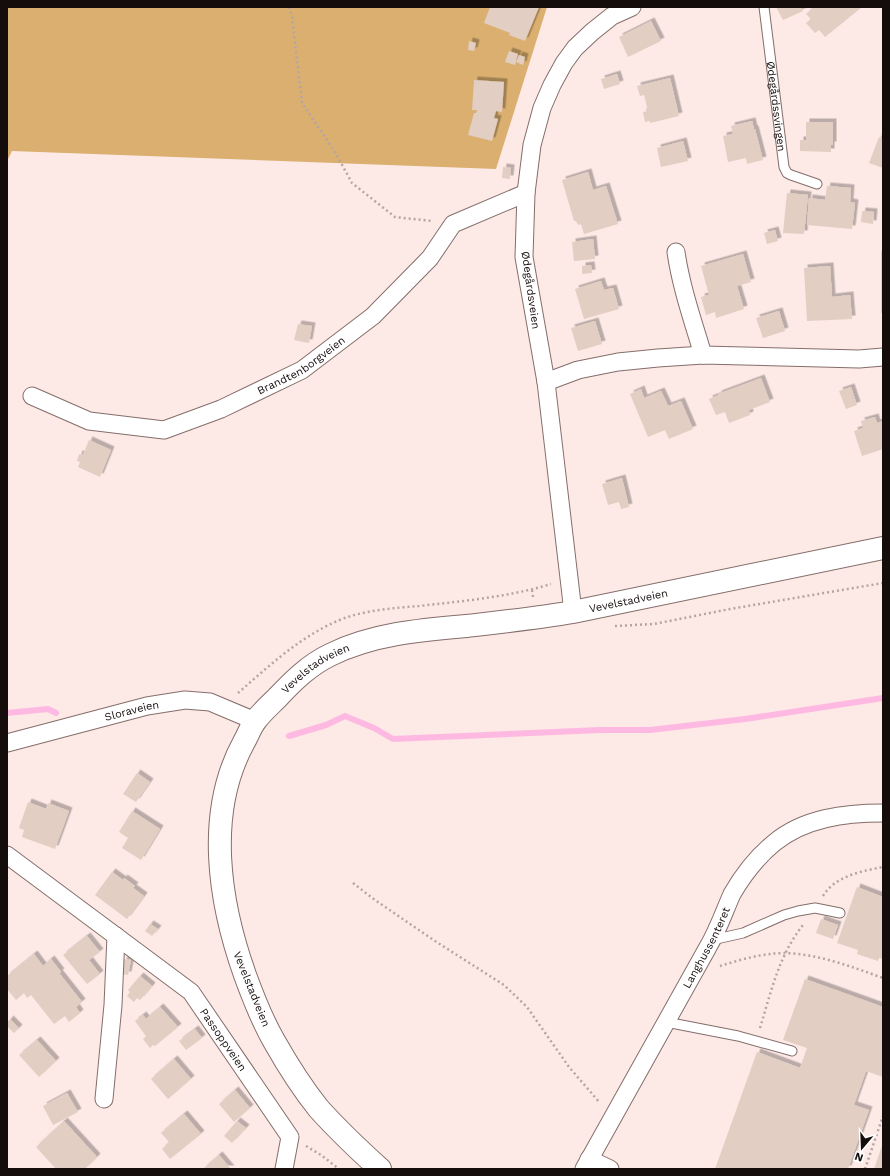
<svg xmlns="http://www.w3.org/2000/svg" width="890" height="1176" font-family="'Work Sans',sans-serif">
  <defs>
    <filter id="shadow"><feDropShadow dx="3.5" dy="-3.5" stdDeviation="0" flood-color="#0004"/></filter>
  </defs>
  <rect width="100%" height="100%" fill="#fde9e5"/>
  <path fill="#daaf6f" d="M7,7H547L496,169L12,151L7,161Z"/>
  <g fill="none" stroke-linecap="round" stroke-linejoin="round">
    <path stroke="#feb9e3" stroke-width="6" d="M7,713L48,709L56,713
      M289,736L326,725L345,716L374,728L393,739L600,730H650L745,719L883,698"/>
  </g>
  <path fill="#e2cec2" filter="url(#shadow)" d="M490,7H539L525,41L509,35L510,33L484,23Z
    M776,7H801L803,11L783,20Z
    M814,7H862L825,37L819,30L815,33L806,23L811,19L806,14Z
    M651,21L661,41L628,57L619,37Z
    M469,41L476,43L474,51L468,50Z
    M509,51L518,54L515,65L505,62Z
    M519,55L525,57L523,65L516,62Z
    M617,74L620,84L604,89L601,79Z
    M670,78L679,116L650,123V121L645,122L643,112L648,111L644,95L640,96L637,86Z
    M474,80L504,82L502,112L496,111L494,118L498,119L492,141L468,135L474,113H476L477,110H472Z
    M752,121L754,129H755L763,160L747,164L746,158L728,162L723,136L733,134L731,126Z
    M806,122H833V145H831V152L800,151V140H806Z
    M879,137L883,139V168L869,163Z
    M683,141L688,161L661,167L657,148Z
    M503,167L511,168L510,179L502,178Z
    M588,172L593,190L606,186L618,224L584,234L581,224L578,225L576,221H574L562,180Z
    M827,186L851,188L850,202L855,203L852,229L807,225L809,198L825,200Z
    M787,193L808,195L804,234L783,233Z
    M862,211L874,212L873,224L861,222Z
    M775,230L778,241L767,244L764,233Z
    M593,239L595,259L574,261L572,242Z
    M881,251H883V313H881Z
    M743,254L751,282L737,286L744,309L716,318L715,312L706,315L701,297L709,295L701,266Z
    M591,265L592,273L582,274V266Z
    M830,266L832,297L850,295L852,319L807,321L804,268Z
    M601,281L604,290L613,288L619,309L584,319L575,289Z
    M779,311L785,331L763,338L756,318Z
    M595,321L602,344L578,351L571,328Z
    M298,324L312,326L309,343L294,340Z
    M761,378L770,402L749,410L750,415L729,423L725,412L716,415L709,399L719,395L718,394Z
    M851,387L857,405L846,409L839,391Z
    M641,389L644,398L661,391L668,406L681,401L693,429L669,439L665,430L648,437L630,394Z
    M875,417L877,423L883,421V449L862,456L854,431L863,428L861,421Z
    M89,440L111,450L100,477L78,467L80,462L77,461L79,454L83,455Z
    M622,478L629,507L621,509L619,502L608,505L602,484Z
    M137,773L150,782L136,802L123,794Z
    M28,802L46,809L48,803L69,811L55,849L22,837L24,830L19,828Z
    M132,811L160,829L141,860L122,848L128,838L119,832Z
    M112,872L123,880L124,878L135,886L133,888L144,896L127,919L95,895Z
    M857,887L883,897V959L879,958L878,961L857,954L858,950L837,943Z
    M821,919L838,925L833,939L816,933Z
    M150,924L158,929L152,936L145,931Z
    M87,936L100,952L89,960L100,974L87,984L63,955Z
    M34,954L43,966L51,959L61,972L59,973L82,1002L76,1007L80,1013L69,1022L65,1016L54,1024L31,995L27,998L24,993L16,1000L7,989V976Z
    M124,959L131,960L128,975L121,974Z
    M140,976L152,986L140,1000L137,998L134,1002L127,996L130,992L128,990Z
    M805,979L883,1007V1077L866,1071L854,1105L869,1110L848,1169H715L757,1052L800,1068L807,1048L783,1040Z
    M160,1007L178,1027L155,1046L153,1045L150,1048L143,1039L146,1036L135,1021L143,1015L146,1019Z
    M10,1019L19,1028L14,1033L7,1026V1023Z
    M195,1029L202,1038L186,1050L179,1041Z
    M37,1040L56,1061L39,1077L19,1055Z
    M174,1059L191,1079L168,1099L151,1079Z
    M235,1090L250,1108L234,1122L219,1104Z
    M67,1093L78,1112L53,1125L43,1106Z
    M184,1114L201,1134L170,1159L162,1149L169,1142L161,1133Z
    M64,1121L97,1157L85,1169H56L36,1147Z
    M237,1121L246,1128L232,1143L224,1136Z
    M883,1143V1169H874Z
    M219,1155L231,1169H203Z"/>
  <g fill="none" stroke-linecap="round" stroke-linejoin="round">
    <g stroke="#846e6b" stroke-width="11">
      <g id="service">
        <path id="s1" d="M764,7L784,167L787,173L791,175L817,184"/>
        <path d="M712,940L743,933L784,915L798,911L815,908L840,913"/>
        <path d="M666,1022L738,1036L792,1051"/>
      </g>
    </g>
    <g stroke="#846e6b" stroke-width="19">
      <g id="minor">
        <path d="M676,252C681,287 693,321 703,355"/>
        <path d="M546,382L578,370L618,362L658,358L703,355L859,359L883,357"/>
        <path id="s2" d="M32,396L89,421L164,430L221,409L302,370L373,316L430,258L453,224L526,193"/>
        <path d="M573,612L546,382L524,257L526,193L532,145L542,108L552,85L564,63L575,48L592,32L612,16L632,7"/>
        <path id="s3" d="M7,743L147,706L185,700L210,702L255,721"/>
        <path id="s4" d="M7,855L191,992L290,1137L284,1169"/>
        <path d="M104,1099L113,1005L116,936"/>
        <path d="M589,1159L610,1169"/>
        <path id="s5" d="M584,1169C625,1095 667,1021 708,947C718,930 724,912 732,894C743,875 757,857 774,843C804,818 845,813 883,813"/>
      </g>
    </g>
    <g stroke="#846e6b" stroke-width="24">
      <g id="secondary">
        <path id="s6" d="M380,1169C359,1150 338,1130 319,1109C302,1088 287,1064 274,1041C262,1020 253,997 245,975C219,902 205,813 244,742C248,735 251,726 256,720C262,712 270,705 277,698C292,682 309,665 330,655C372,634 420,630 467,626C502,622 538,618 573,612L883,548"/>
      </g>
    </g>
    <path stroke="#b5a5a2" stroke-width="2.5" stroke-dasharray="2 3" stroke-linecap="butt" d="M289,7L292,17L302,103L335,152L352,183L395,217L432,221
      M532,590L533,597
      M615,626L654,624L730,609L883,583
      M238,693C270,665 302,635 342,619C366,610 394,608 419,606C464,601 508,597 551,584
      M353,883L375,900L435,941L504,985L527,1007L569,1067L600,1103
      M823,896C835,876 862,871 883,867
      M720,966C736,961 753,956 770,954C805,949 850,966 883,978
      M760,1028C771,992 779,955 803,925
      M306,1146L321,1155L339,1169
      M865,1169L883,1116"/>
    <use href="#service" stroke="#fff" stroke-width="9"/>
    <use href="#minor" stroke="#fff" stroke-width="17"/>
    <use href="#secondary" stroke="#fff" stroke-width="22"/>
  </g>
  <g text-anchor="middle" stroke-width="3" stroke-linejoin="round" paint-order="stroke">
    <g font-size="11" fill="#150d0c" stroke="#fff">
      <text dy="4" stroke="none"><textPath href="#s1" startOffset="100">Ødegårdssvingen</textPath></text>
      <text transform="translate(531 290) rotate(82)" y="4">Ødegårdsveien</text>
      <text dy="4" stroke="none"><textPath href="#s2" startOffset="290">Brandtenborgveien</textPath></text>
      <text dy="4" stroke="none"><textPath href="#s6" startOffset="908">Vevelstadveien</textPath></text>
      <text dy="4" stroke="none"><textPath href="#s6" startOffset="584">Vevelstadveien</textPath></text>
      <text dy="4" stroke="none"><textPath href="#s3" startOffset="129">Sloraveien</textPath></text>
      <text dy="4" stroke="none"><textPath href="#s5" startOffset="253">Langhussenteret</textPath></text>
      <text transform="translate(252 989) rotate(68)" y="4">Vevelstadveien</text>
      <text dy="4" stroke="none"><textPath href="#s4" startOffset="287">Passoppveien</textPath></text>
    </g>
  </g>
  <rect width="890" height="1176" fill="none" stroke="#150d0c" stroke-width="16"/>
  <g transform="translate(862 1148) rotate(199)" stroke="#ffffff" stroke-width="3" paint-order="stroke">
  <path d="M0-3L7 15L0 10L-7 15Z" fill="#150d0c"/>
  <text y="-6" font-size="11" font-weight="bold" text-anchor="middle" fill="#150d0c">N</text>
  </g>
</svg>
